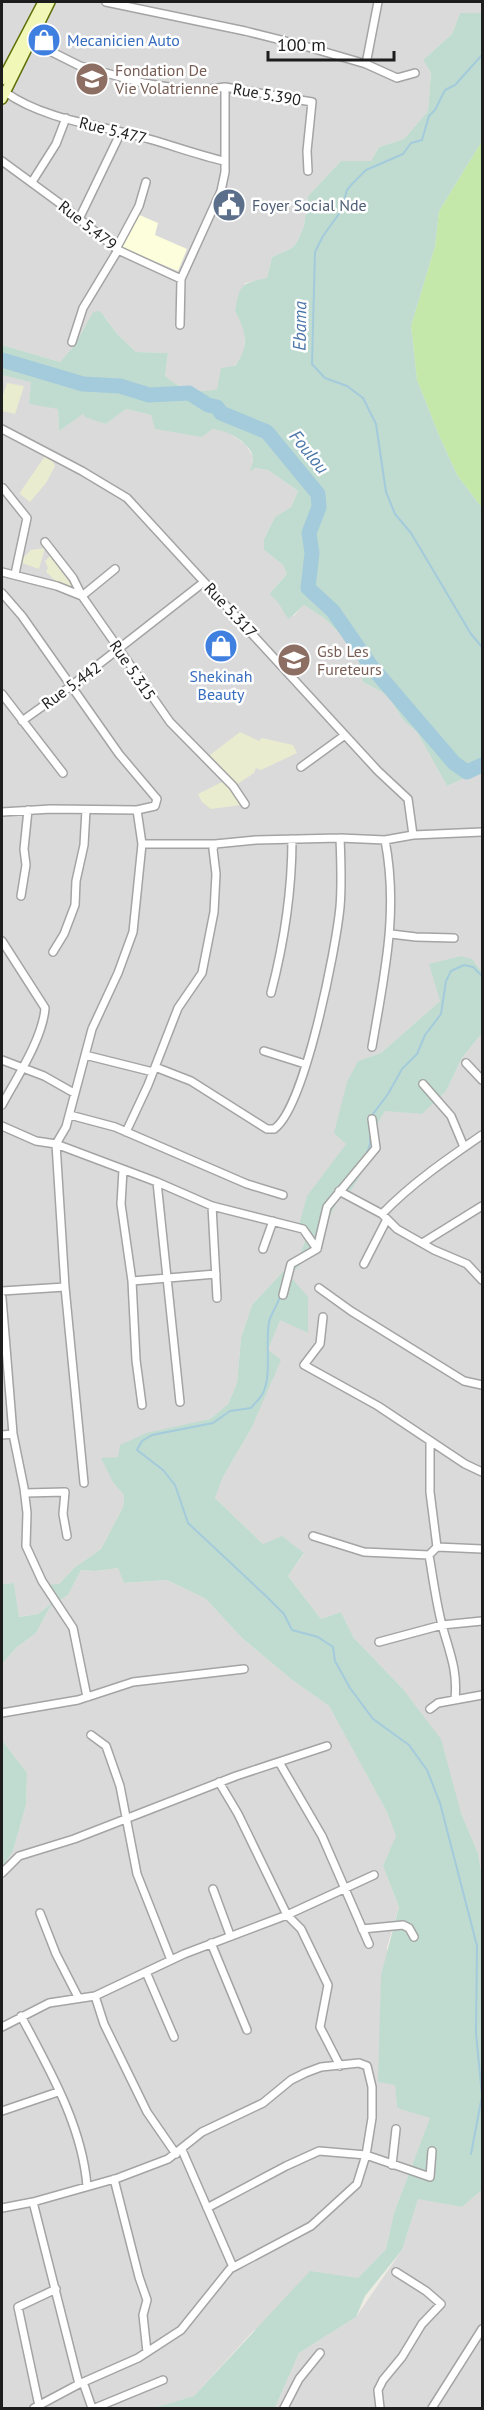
<svg xmlns="http://www.w3.org/2000/svg" width="484" height="2410" font-family="'PT Sans',sans-serif">
  <rect width="100%" height="100%" fill="#eeebe3"/>
  <path fill="#dbdada" d="M2,2H482V13H460L452,34L423,60L431,73L428,111L404,139L379,147L371,161H341L308,196L304,226L297,242L292,248L272,257L267,278L245,283L235,311L245,330L244,353L218,389L199,393L171,382L165,376L168,353L136,352L118,335L105,317L93,312L74,346L60,362L2,345Z
    M2,375L31,381L58,409L59,431L83,413L106,424L126,409L212,429H223L246,445L253,457L251,471L255,468L268,470L298,491L291,507L275,517L264,539V550L283,565L287,574L271,592L278,600L282,610L294,616L304,604L324,618L356,650L363,682L387,695L404,721L417,732L447,786L476,773L482,775V972L472,959L440,1001L381,1053L358,1061L347,1143L307,1197V1235L301,1252L252,1305L241,1338L237,1383L228,1404L210,1419L182,1427L118,1457L114,1484L124,1495L123,1507L101,1549L74,1568L59,1584L53,1602L38,1614L19,1617L14,1583L2,1584Z
    M482,1033V1877L478,1853L461,1813L402,1688L354,1638L341,1612L321,1619L288,1576L304,1554L263,1544L215,1498L223,1477L251,1429L268,1350L280,1319L308,1333L289,1276L322,1240L331,1214L345,1189L350,1192L372,1134L385,1111L446,1091L462,1058Z
    M118,1568L125,1583L167,1580L206,1599L242,1638L291,1679L329,1706L347,1738L387,1812L397,1837L383,1866L399,1907L387,1947L397,2108L431,2117L394,2213L386,2249L358,2278L253,2331L194,2396L153,2408H2V1867L13,1851L26,1805L27,1773L2,1740V1664L16,1648L36,1633L50,1607L68,1595L81,1570L96,1571Z
    M482,2190V2408H275L299,2353L356,2317L402,2250L418,2198L462,2207Z"/>
  <path fill="#fcfedc" d="M135,213L158,223L155,235L187,249L178,271L120,247Z"/>
  <path fill="#e9ecce" d="M7,383L24,386L15,414L2,411V398Z
    M45,456L51,458L55,466L46,483L30,502L20,494L21,491Z
    M45,548L39,569L19,562L31,550Z
    M50,556L72,586L69,588L58,583L46,572L48,568L45,561Z
    M240,732L259,741L262,738L293,745L297,753L261,770L256,768L254,773L236,785L210,755Z
    M224,781L238,796L241,805L211,809L202,802L198,794Z"/>
  <path fill="#c4e7aa" d="M482,141V508L457,475L438,433L417,380L411,326L435,246L439,211Z"/>
  <path fill="#c0dcd0" d="M460,13H482V141L439,211L435,246L411,326L417,380L438,433L457,475L482,508V775L476,773L447,786L417,732L404,721L387,695L363,682L356,650L324,618L304,605L289,619C281,611 280,601 270,595L271,592L287,574L283,565L264,550V539L275,517L291,507L298,491L268,470L255,468L250,472C251,468 253,462 253,458C252,443 225,429 212,429L202,437L155,429L151,415L126,409L106,424L85,417L83,414L59,431L58,409L29,404L31,382L2,375V345L60,362L74,346L93,312L100,311L118,335L136,352L168,353L165,376C181,390 198,394 217,389L221,368L235,366C250,345 246,332 235,311C240,284 240,284 267,278L272,257L292,248L297,242L304,226L308,196L341,161H371L379,147L404,139L428,111L431,73L423,60L452,34Z
    M461,956L472,959L482,972V1033L462,1058L446,1091L422,1114L385,1111L372,1134L375,1152L350,1192L344,1190L331,1214L322,1240L290,1276L308,1297V1333L280,1320L268,1350L281,1360L251,1429L223,1477L215,1498L263,1544L282,1536L304,1553L288,1576L321,1619L341,1612L354,1638L402,1688L441,1739L461,1813L478,1853L482,1877V2190L462,2207L418,2199L402,2250L365,2296L356,2317L299,2353L275,2408H153L194,2396L310,2271L358,2278L386,2249L394,2213L430,2118L397,2108L395,2085L378,2082L381,1975L399,1907L383,1866L396,1836L387,1812L329,1706L291,1679L242,1638L206,1599L167,1580L124,1583L118,1568L96,1571L81,1570L68,1595L50,1607L36,1633L16,1648L2,1664V1584L14,1583L19,1617L38,1614L53,1602L47,1585L59,1584L74,1568L101,1549L123,1507L124,1495L114,1484L101,1458L118,1457L120,1445L146,1433L210,1419L228,1404L237,1383L241,1338L252,1305L301,1252L307,1235L299,1225L307,1196L346,1144L334,1133L347,1082L358,1061L381,1053L440,1001L429,964Z
    M2,1740L27,1773L26,1805L13,1851L2,1867Z"/>
  <g fill="none" stroke-linecap="round" stroke-linejoin="round">
    <path stroke="#a4cbdb" stroke-width="2" d="M482,55L455,85L445,90L435,110L429,116L422,140L411,143L403,154L366,170L352,184L347,190L341,211L323,236L315,252L312,364L325,378L347,386L363,398L376,424L386,492L395,514L411,533L471,634L482,647
      M366,1156L370,1144V1118L388,1094L402,1069L417,1054L425,1035L441,1014L446,981L451,971L464,965L473,967L482,976
      M308,1252L318,1233
      M280,1296C278,1305 271,1313 269,1322C265,1344 272,1375 263,1393C260,1399 254,1404 251,1408L230,1411L213,1423L152,1435L142,1441L137,1450L163,1470L175,1485L188,1523L267,1597L284,1614L292,1630L318,1637L333,1647L335,1661L350,1688L373,1719L409,1745L427,1770L440,1803L477,1946L476,2033L482,2096L471,2154"/>
    <path stroke="#a4cbdb" stroke-width="15" d="M2,360L83,384L120,386L149,395L189,393L208,405L217,407L221,413L267,432L318,494L319,507L309,533L312,553L308,588L333,611L371,666L454,763L467,772L482,765"/>
    <g stroke="#a4a4a4" stroke-width="10">
      <path id="street" d="M106,2L245,31L301,45L366,64L397,78L415,73
        M30,41L80,66L143,83L194,91L225,87L312,102L307,151L308,171
        M366,64L378,2
        M5,92C46,121 102,125 149,139C174,146 198,155 224,161
        M2,161L62,205L118,250L181,279
        M32,182L56,144L66,118
        M79,219L121,132
        M116,249L139,206L146,182
        M180,325L181,279L221,191L225,172V87
        M72,342L83,308L118,250
        M2,429L82,471L127,498L378,771L408,799L413,835
        M3,488L27,518L15,574
        M45,542L73,578L82,596L115,569
        M2,572L57,586L82,596L170,722L233,786L245,804
        M2,593L22,616L119,754L157,799L155,806L137,810L51,809L2,812
        M2,694L63,773
        M22,721L71,686L204,582
        M301,767L345,735
        M142,844H215L256,840L340,838L385,840L413,835L482,832
        M21,896L26,865L24,849L28,810
        M391,934L416,937L454,938
        M2,941L45,1008C43,1038 16,1079 2,1105
        M53,952L64,934L75,905L76,881L84,845L86,810
        M271,993C284,943 292,891 292,839
        M372,1047C384,976 399,912 385,840
        M264,1051L305,1064
        M85,1055L153,1072
        M2,1060L44,1076L74,1093
        M466,1063L482,1080
        M155,1067L191,1081L267,1129H274C305,1108 336,948 340,907C342,884 341,861 340,838
        M423,1084L451,1116L464,1147
        M70,1115L115,1127L247,1184L283,1195
        M2,1126L36,1141L56,1144L157,1182L212,1206L303,1229L317,1249
        M126,1132L148,1085L178,1008L202,973L214,912L216,874L213,849L215,844
        M123,1170L121,1204L132,1281L136,1360L142,1405
        M157,1182L180,1402
        M339,1191L382,1214L397,1229L434,1250L467,1264L482,1280
        M212,1206L217,1298
        M382,1214C412,1183 447,1159 482,1135
        M424,1242L482,1206
        M263,1249L273,1221
        M364,1264L387,1219
        M132,1281L216,1274
        M319,1288L351,1311L464,1381L482,1385
        M2,1291L65,1287
        M283,1295L291,1264L317,1249L327,1207L376,1148L372,1119
        M2,1298L13,1434L24,1488L27,1513L26,1546L42,1581L73,1628L87,1697
        M323,1317L320,1344L304,1365L378,1406L465,1464L482,1472
        M2,1435L13,1434
        M430,1441V1492L437,1547
        M84,1483L65,1287L56,1144L66,1127L92,1029L118,973L133,932L142,844L137,810
        M25,1493L65,1492L63,1514L67,1536
        M313,1536L364,1552L429,1555L437,1547L482,1549
        M429,1555C433,1578 436,1602 442,1625C449,1651 458,1670 455,1699
        M379,1642L442,1625L482,1621
        M430,1709L438,1703L482,1695
        M2,1713L78,1700L133,1682L244,1669
        M91,1735L106,1746L120,1786L137,1874L171,1960
        M279,1762L322,1836L369,1944
        M219,1782L238,1814L287,1915L301,1929L328,1985L320,2027L340,2066
        M2,1873L19,1856L74,1839L236,1776L327,1746
        M213,1889L230,1935
        M40,1913L56,1954L78,1997
        M362,1929L403,1925L409,1928L414,1937
        M211,1943L247,2030
        M146,1972L174,2037
        M95,1996L104,2024L147,2112L176,2154
        M21,2016C49,2069 82,2125 87,2186
        M2,2027L49,2003L95,1996L184,1954L287,1915L374,1875
        M2,2111L58,2092
        M182,2150L233,2267
        M392,2165L396,2129
        M114,2179L139,2277L147,2300L143,2315L147,2352
        M33,2202L79,2384
        M2,2208L33,2202L118,2178L168,2159L202,2132L263,2103L291,2080L305,2073L321,2067L359,2063L367,2066L372,2087V2118L366,2155L357,2184L311,2226L230,2269L181,2330L138,2358L79,2384L34,2408
        M207,2208L286,2166L319,2151L366,2155L430,2177L432,2151
        M83,2382L92,2408
        M39,2406L18,2307L56,2289
        M95,2408L163,2380
        M284,2408L299,2379L320,2353
        M380,2408L378,2390L383,2380L402,2357L422,2324L441,2304L426,2291L396,2272
        M432,2408L482,2329"/>
    </g>
    <g stroke="#5f7007" stroke-width="12">
      <path id="secondary" d="M2,80L43,2
        M2,99L50,2"/>
    </g>
    <use href="#street" stroke="#fff" stroke-width="7"/>
    <use href="#secondary" stroke="#f1f8b7" stroke-width="9"/>
  </g>
  <defs>
    <g id="shop-disc" transform="scale(1.725)"><circle r="9.5" fill="#3f7fe0" stroke="#fff"/><path d="M-5-2.5h2.3a2.7 3.5 0 0 1 5.4 0H5L5.5 6h-11ZM-1.5-2.5h3a1.5 2.3 0 0 0-3 0Z" fill="#fff"/></g>
    <g id="school-disc" transform="scale(1.725)"><circle r="9.5" fill="#8d6e63" stroke="#fff"/><path d="M0-5L7-2L0 1L-7-2ZM-4 1L0 2.5L4 1V4Q0 6-4 4Z" fill="#fff"/></g>
    <g id="civic-disc" transform="scale(1.725)"><circle r="9.5" fill="#5c6f8a" stroke="#fff"/><path d="M-.6-6.5H3V-4.5H.6V-3L4-1V1h2V6H-6V1h2V-1L-.6-3ZM-1.2 2.5V6h2.4V2.5Z" fill="#fff"/></g>
  </defs>
  <g fill-rule="evenodd">
    <use href="#shop-disc" x="44" y="40"/>
    <use href="#school-disc" x="92" y="79"/>
    <use href="#civic-disc" x="229" y="205"/>
    <use href="#shop-disc" x="221" y="646"/>
    <use href="#school-disc" x="294" y="660"/>
  </g>
  <g text-anchor="middle" stroke-width="5" stroke-linejoin="round" paint-order="stroke">
    <g font-size="16" fill="#366cbe" stroke="#fff" text-anchor="start">
      <text x="67" y="46">Mecanicien Auto</text>
      <text x="221" y="682" text-anchor="middle">Shekinah<tspan x="221" dy="18">Beauty</tspan></text>
    </g>
    <g font-size="16" fill="#785e54" stroke="#fff" text-anchor="start">
      <text x="115" y="76">Fondation De<tspan x="115" dy="18">Vie Volatrienne</tspan></text>
      <text x="317" y="657">Gsb Les<tspan x="317" dy="18">Fureteurs</tspan></text>
    </g>
    <g font-size="16" fill="#1d1d1d" stroke="#fff">
      <text transform="translate(267 94) rotate(10)" y="6">Rue 5.390</text>
      <text transform="translate(113 130) rotate(14)" y="6">Rue 5.477</text>
      <text transform="translate(88 225) rotate(38)" y="6">Rue 5.479</text>
      <text transform="translate(231 610) rotate(47)" y="6">Rue 5.317</text>
      <text transform="translate(133 670) rotate(56)" y="6">Rue 5.315</text>
      <text transform="translate(71 685) rotate(-36)" y="6">Rue 5.442</text>
    </g>
    <g font-size="16" fill="#4e5e75" stroke="#fff" text-anchor="start">
      <text x="252" y="211">Foyer Social Nde</text>
    </g>
    <g font-size="18" font-style="italic" fill="#4c76aa" stroke="#fff">
      <text transform="translate(300 326) rotate(-89)" y="6">Ebama</text>
      <text transform="translate(309 452) rotate(51)" y="6">Foulou</text>
    </g>
  </g>
  <rect width="484" height="2410" fill="none" stroke="#1d1d1d" stroke-width="6"/>
  <path d="M268 51v9h126v-9" fill="none" stroke="#1d1d1d" stroke-width="3"/>
  <text x="277" y="51" font-size="18" fill="#1d1d1d" stroke="#ffffff" stroke-width="4.5" paint-order="stroke">100 m</text>
</svg>
